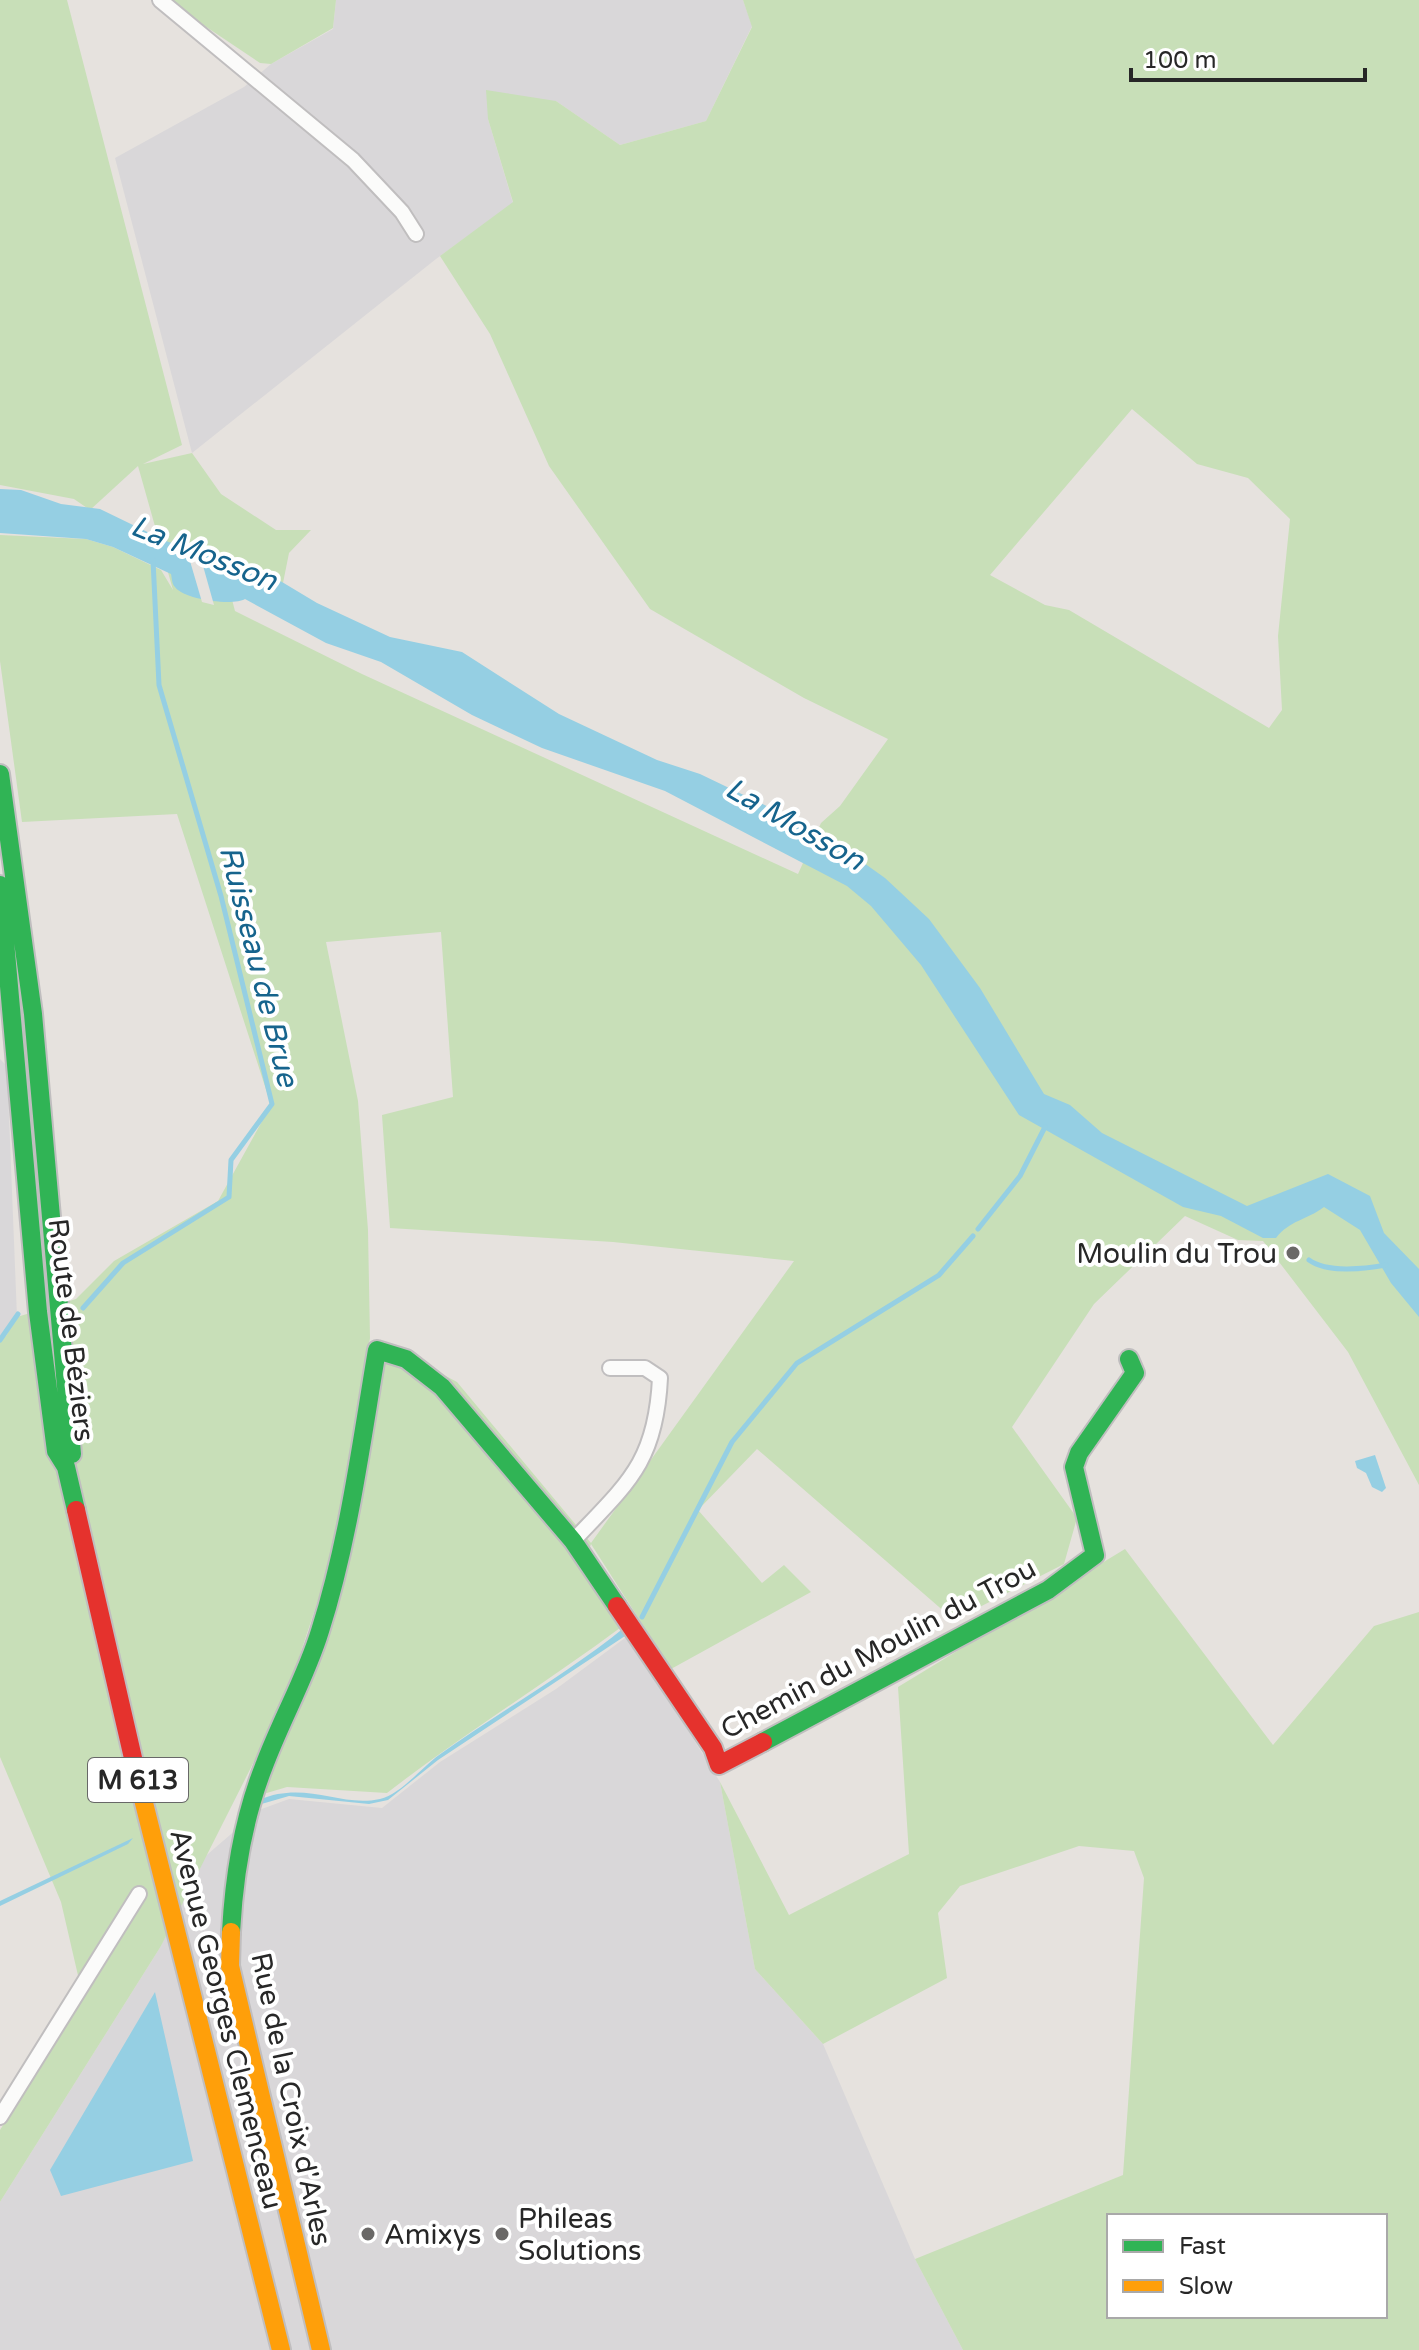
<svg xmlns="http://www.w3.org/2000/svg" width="1419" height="2350" font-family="'Varela Round',sans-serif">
  <rect width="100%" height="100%" fill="#e6e2de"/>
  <path fill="#d9d7d9" d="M336,0H743L752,26L706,121L620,145L556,101L488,119L513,203L436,259L192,453L115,158L244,87L271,64L333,29Z
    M0,1059L7,1066L17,1317L6,1337L0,1338Z
    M629,1635L720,1782L755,1969L823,2044L915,2259L963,2350H0V2202L161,1946L201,1860L259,1810L289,1799L382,1808L440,1762L556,1689Z"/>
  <path fill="#c8dfb8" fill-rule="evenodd" d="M0,0H67L182,445L143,464L192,453L221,494L276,530H311L289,553L283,583L220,554L235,611L362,674L798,874L821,823L840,806L888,739L804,698L650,609L549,466L490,334L440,256L513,202L488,119L486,90L556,101L620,145L706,121L752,27L743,0H1419V1485L1348,1352L1263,1241L1238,1240L1185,1216L1094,1304L1012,1427L1077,1518L1064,1564L954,1620L757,1449L698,1510L762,1583L784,1565L811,1592L671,1669L591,1544L583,1568L624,1625C546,1683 463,1734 387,1793L287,1787L260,1795L335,1614L377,1413L386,1344L457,1382L591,1543L794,1261L613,1242L390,1228L382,1115L453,1097L441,932L326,942L358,1101L368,1230L370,1338L346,1487L326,1576L285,1700L161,1946L0,2202V2130L83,1997L61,1902L0,1757V1338L6,1336L17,1317L76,1299L114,1261L218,1201L271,1105L177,814L22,822L0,661V535L86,539L113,547L161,570L173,590L138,466L90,510L74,499L0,485ZM1132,409L1197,464L1248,478L1290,519L1278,636L1282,710L1269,728L1069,610L1045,605L990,575Z
    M166,0H336L333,28L271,64L260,63Z
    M1125,1549L1273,1745L1374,1626L1419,1612V2350H963L915,2259L1123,2175L1144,1878L1134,1851L1079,1846L960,1886L938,1913L947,1978L823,2044L755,1969L720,1782L789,1915L909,1854L898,1687ZM1109,2216H1385V2316H1109Z"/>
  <path fill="#95cfe3" d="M0,489L21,490L61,504L100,509L166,541L196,552L217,553L262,570L317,603L390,637L462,652L559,714L657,760L700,774L819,831L885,878L929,919L980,988L1044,1094L1070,1105L1102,1133L1247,1206L1328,1174L1370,1196L1384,1233L1419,1269V1317L1391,1283L1360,1230L1324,1207C1307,1220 1290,1220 1276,1238H1263L1221,1216L1183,1207L1019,1115L921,965L871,906L847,886L665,791L542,748L472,715L381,662L326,643L245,599C234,606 184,600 175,587C172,584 172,579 171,574L113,547L86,539L0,533Z
    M1375,1455L1386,1488L1382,1492L1372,1487L1366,1473L1357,1468L1355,1461Z
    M625,1627L628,1634L438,1760L388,1800L369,1804L289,1796L258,1805L259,1800C306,1780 340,1808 380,1799C401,1794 421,1768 439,1755C500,1711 566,1675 625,1627Z
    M133,1838L128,1844L0,1906V1901Z
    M155,1992L193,2161L61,2196L50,2170Z"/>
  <path fill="#e6e2de" d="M185,544L198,548L214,605L202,602Z"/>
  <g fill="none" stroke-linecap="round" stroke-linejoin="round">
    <path stroke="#95cfe3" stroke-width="5" d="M978,1229L1020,1176L1045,1127
      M1309,1260C1327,1273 1364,1269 1386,1265
      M83,1308L123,1263L229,1197L231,1160L272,1104L221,896L159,685L153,560
      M0,1340L18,1314
      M642,1617L732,1442L797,1363L939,1275L973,1236"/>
    <g stroke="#c0bebf" stroke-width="18">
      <path id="street" d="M160,0L353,160L402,212L416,234
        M573,1541C628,1483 656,1462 660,1378L645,1368H610
        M0,2117L139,1894"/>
    </g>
    <g stroke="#c0bebf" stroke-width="22">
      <path id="fast" d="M0,774L33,1014L72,1454
        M0,885L38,1312L56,1451L66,1467L76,1510
        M763,1742L1048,1590L1095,1555L1074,1467L1079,1453L1135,1373L1129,1359
        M231,1932C234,1876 243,1819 264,1766C281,1720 306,1677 320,1631C349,1540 361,1444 377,1350L406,1359L442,1387L573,1541L617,1606"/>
    </g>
    <g stroke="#c0bebf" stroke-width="22">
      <path id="slow" d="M136,1771L281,2350
        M231,1932L230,1966L321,2350"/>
    </g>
    <g stroke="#c0bebf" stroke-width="22">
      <path id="jam" d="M76,1510L136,1771
        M617,1606L713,1748L719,1765L763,1742"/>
    </g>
    <use href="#street" stroke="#fbfbfa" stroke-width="14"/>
    <use href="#fast" stroke="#30b455" stroke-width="18"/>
    <use href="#slow" stroke="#ff9f0a" stroke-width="18"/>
    <use href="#jam" stroke="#e5322d" stroke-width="18"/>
  </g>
  <g fill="#6a6867" stroke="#fff" stroke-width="3">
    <circle cx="1293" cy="1253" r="8"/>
    <circle cx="368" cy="2234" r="8"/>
    <circle cx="502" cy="2234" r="8"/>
  </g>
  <g text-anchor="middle" stroke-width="8" stroke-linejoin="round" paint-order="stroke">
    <rect fill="#fff" stroke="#686868" stroke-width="2" x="88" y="1758" width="100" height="44" rx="6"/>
    <g font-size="26" font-weight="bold" fill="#272727">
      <text x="138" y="1789">M 613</text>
    </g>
    <g font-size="28" fill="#272727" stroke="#fff" text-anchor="start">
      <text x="1277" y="1263" text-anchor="end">Moulin du Trou</text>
      <text x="518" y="2228">Phileas<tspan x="518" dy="32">Solutions</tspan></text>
      <text x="384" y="2244">Amixys</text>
    </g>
    <g font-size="28" fill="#272727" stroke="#fff">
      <text transform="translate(72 1330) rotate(83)" y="10">Route de Béziers</text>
      <text transform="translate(878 1648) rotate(-28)" y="10">Chemin du Moulin du Trou</text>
      <text transform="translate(227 2019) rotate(76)" y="10">Avenue Georges Clemenceau</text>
      <text transform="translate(292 2099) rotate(78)" y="10">Rue de la Croix d'Arles</text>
    </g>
    <g font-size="30" font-style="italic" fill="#16648d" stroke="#fff">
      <text transform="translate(204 553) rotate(22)" y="10">La Mosson</text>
      <text transform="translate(795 824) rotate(30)" y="10">La Mosson</text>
      <text transform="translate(259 966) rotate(76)" y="10">Ruisseau de Brue</text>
    </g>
  </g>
  <rect x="1107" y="2214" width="280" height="104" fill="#ffffff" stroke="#a9a9a9" stroke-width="2"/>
  <rect x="1123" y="2240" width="40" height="12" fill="#30b455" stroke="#a9a9a9" stroke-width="2"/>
  <text x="1179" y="2254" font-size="24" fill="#272727">Fast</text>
  <rect x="1123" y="2280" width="40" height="12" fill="#ff9f0a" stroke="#a9a9a9" stroke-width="2"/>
  <text x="1179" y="2294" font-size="24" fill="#272727">Slow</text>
  <path d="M1131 68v12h234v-12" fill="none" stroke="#272727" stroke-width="4"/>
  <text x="1143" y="68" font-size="24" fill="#272727" stroke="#ffffff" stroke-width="6" paint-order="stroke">100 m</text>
</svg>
